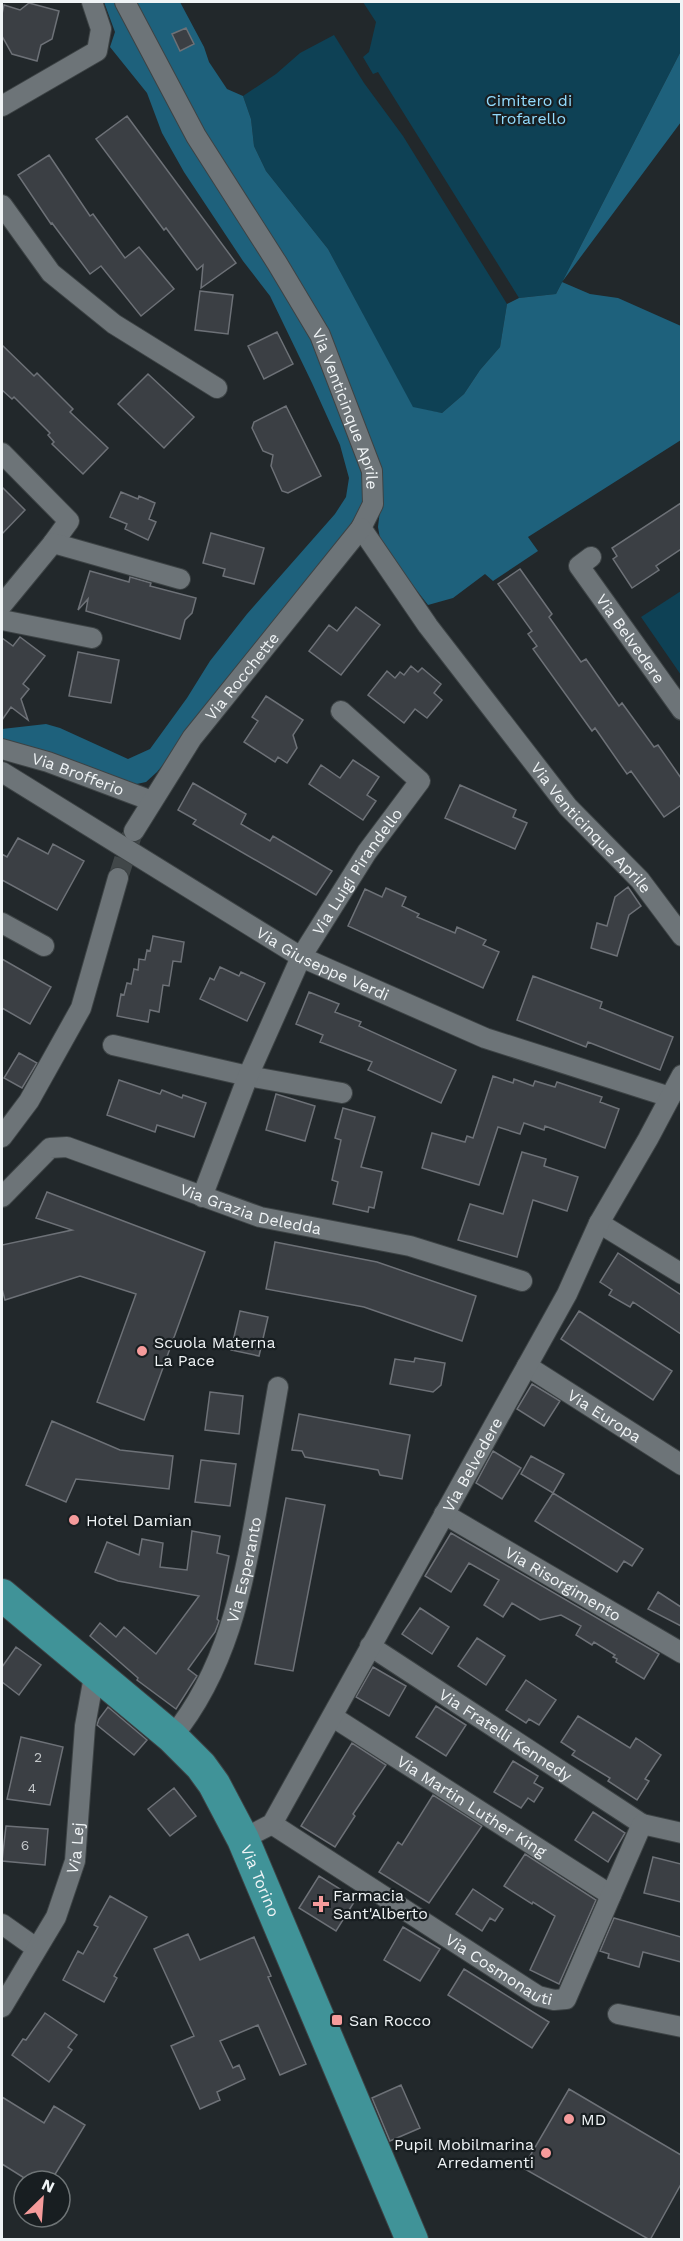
<svg xmlns="http://www.w3.org/2000/svg" width="683" height="2241" font-family="'Work Sans',sans-serif">
  <rect width="100%" height="100%" fill="#22282b"/>
  <path fill="#0e4155" d="M363,2H681V51L556,294L519,298L378,72L373,74L363,57L369,52L376,22Z
    M334,35L364,83L403,136L507,304L500,347L480,370L464,394L442,413L413,408L328,249L266,171L254,146L251,119L243,96L276,74L300,53Z
    M681,591V675L641,617Z"/>
  <path fill="#1e617c" d="M104,2H118L314,340L366,470L365,505L351,534L157,772L146,782L132,785L2,742V729L46,724L60,728L128,759L150,749L187,698L210,661L247,614L335,514L346,497L349,478L340,445L312,383L270,296L243,261L184,172L162,133L147,93L110,47L115,32Z
    M133,2H180L204,47L209,62L227,89L243,96L251,119L254,146L266,171L328,249L413,407L442,413L464,394L480,370L500,347L507,304L519,298L556,294L681,51V122L562,282L590,294L618,298L681,326V440L528,537L538,551L493,581L485,574L453,598L428,605L381,544L378,527L383,484L372,445L338,358L293,271L201,133Z"/>
  <path fill="#3b3f44" stroke="#6d7177" stroke-width="1.5" d="M29,3L59,11L52,39L41,45L37,61L12,54L2,36V14L4,5L20,10Z
    M186,28L194,44L180,51L172,34Z
    M127,116L236,263L201,288L203,265L197,270L166,228L164,230L96,139Z
    M49,155L90,216L93,214L125,258L139,247L174,289L141,316L101,266L90,274L52,223L51,224L18,175Z
    M200,291L233,295L228,334L195,330Z
    M277,332L293,364L264,379L248,346Z
    M2,345L34,376L37,373L73,409L70,412L108,448L83,474L52,444L54,442L48,435L50,433L14,397L12,399L2,390Z
    M148,374L194,417L164,448L118,404Z
    M286,406L321,476L288,493L282,491L271,466L273,455L263,451L252,428L254,422Z
    M2,487L25,510L2,534Z
    M121,492L138,499L139,496L155,503L149,519L156,522L148,540L125,529L127,524L110,517Z
    M681,503V549L656,566L659,570L632,588L613,559L617,556L612,548Z
    M211,533L264,548L254,584L223,576L225,569L203,563Z
    M520,569L552,614L549,617L581,662L586,659L619,706L622,703L654,747L658,745L681,778V805L664,817L631,771L627,774L595,728L592,731L533,649L537,646L528,634L532,631L498,584Z
    M90,571L129,582L130,577L151,583L150,586L196,598L192,613L185,620L180,639L86,611L88,599L78,610Z
    M356,607L380,625L341,675L309,651L329,625L337,631Z
    M20,637L45,656L23,684L29,689L21,699L28,720L11,707L2,720V638L13,646Z
    M78,652L119,660L111,703L69,696Z
    M411,666L418,672L422,668L441,684L434,693L442,700L427,718L415,709L404,723L368,695L387,671L395,678L400,672L404,675Z
    M266,696L303,720L293,735L297,748L287,763L278,757L275,762L244,742L258,721L252,717Z
    M353,760L379,777L367,795L376,801L363,820L309,784L321,765L340,778Z
    M193,783L246,814L241,824L270,841L273,836L332,871L316,895L193,824L196,820L178,810Z
    M460,785L516,810L513,817L527,823L515,849L445,818Z
    M18,838L48,854L53,844L84,861L57,910L2,880V854L7,857Z
    M628,887L641,906L629,915L617,956L591,948L597,923L607,926L615,897Z
    M386,888L406,897L402,906L419,914L417,917L455,933L457,927L486,940L483,945L499,952L483,988L348,926L365,889L382,897Z
    M153,936L184,942L181,962L173,961L169,986L163,985L159,1012L150,1010L148,1022L117,1016L121,994L124,995L127,983L131,984L134,969L138,970L139,959L145,960L147,950L150,951Z
    M2,959L51,987L30,1024L2,1008Z
    M220,967L239,976L241,972L265,983L247,1021L200,999L210,978L214,980Z
    M533,976L602,1002L600,1008L673,1037L660,1070L588,1042L586,1047L517,1020Z
    M309,992L339,1004L335,1012L361,1022L359,1026L456,1070L441,1103L368,1070L372,1062L320,1042L323,1035L296,1024Z
    M19,1053L37,1063L22,1088L4,1078Z
    M493,1076L513,1083L514,1079L533,1086L535,1081L555,1087L557,1082L602,1097L600,1102L619,1109L605,1148L545,1126L544,1130L524,1123L520,1134L498,1127L479,1185L422,1168L432,1133L465,1142L467,1136L473,1138Z
    M119,1080L160,1094L162,1090L182,1098L183,1095L206,1103L194,1137L157,1125L155,1132L107,1115Z
    M276,1094L315,1106L305,1141L266,1130Z
    M343,1108L375,1117L361,1167L382,1172L374,1208L369,1207L368,1212L333,1204L338,1182L332,1180L341,1140L335,1138Z
    M522,1152L546,1159L544,1166L578,1177L567,1211L533,1200L517,1257L458,1240L470,1204L503,1214Z
    M47,1192L205,1252L144,1420L97,1402L136,1294L80,1276L5,1300L2,1289V1245L72,1230L36,1218Z
    M275,1242L377,1262L476,1296L462,1341L364,1307L266,1289Z
    M618,1253L681,1295V1334L633,1302L630,1307L609,1295L612,1290L600,1282Z
    M240,1311L268,1317L259,1356L231,1350Z
    M579,1311L672,1371L653,1400L561,1339Z
    M415,1358L445,1363L441,1385L433,1392L390,1384L395,1359L414,1362Z
    M532,1384L560,1401L544,1426L517,1409Z
    M210,1392L243,1396L239,1434L205,1430Z
    M299,1414L410,1435L402,1479L380,1475L378,1470L305,1457L302,1451L292,1450Z
    M52,1421L120,1450L173,1456L169,1489L76,1479L66,1502L26,1485Z
    M493,1451L521,1468L502,1499L476,1483Z
    M531,1456L564,1474L553,1493L521,1474Z
    M201,1460L236,1464L230,1506L195,1502Z
    M553,1493L643,1549L632,1566L624,1561L617,1572L535,1521Z
    M286,1498L325,1505L293,1671L255,1664Z
    M192,1531L220,1536L217,1553L229,1556L217,1619L219,1621L218,1624L215,1632L188,1669L197,1676L176,1709L137,1680L138,1678L90,1636L100,1623L116,1637L124,1627L156,1654L199,1596L118,1581L95,1572L107,1542L139,1555L142,1539L163,1543L160,1567L187,1570Z
    M451,1533L659,1654L644,1679L616,1662L617,1659L613,1657L615,1655L594,1642L592,1645L576,1635L581,1626L561,1615L540,1620L512,1603L503,1617L484,1605L499,1580L469,1563L451,1592L425,1576Z
    M658,1592L681,1607V1626L648,1609Z
    M420,1608L449,1627L432,1654L402,1634Z
    M477,1638L505,1656L486,1685L458,1666Z
    M16,1647L41,1665L19,1695L2,1682V1667Z
    M373,1667L406,1686L389,1716L356,1697Z
    M526,1680L556,1700L539,1725L529,1719L526,1723L506,1710Z
    M436,1706L466,1725L446,1756L416,1737Z
    M108,1707L147,1740L134,1755L97,1725L99,1719Z
    M578,1716L630,1748L636,1738L661,1755L645,1779L649,1781L637,1800L608,1781L610,1778L572,1755L575,1751L561,1742Z
    M21,1737L63,1747L50,1805L7,1799Z
    M352,1743L386,1765L353,1814L355,1816L335,1847L301,1826Z
    M513,1761L538,1776L534,1783L543,1788L534,1802L528,1798L521,1808L494,1792Z
    M174,1788L196,1816L170,1836L148,1809Z
    M433,1795L482,1826L429,1903L379,1872L398,1842L402,1845Z
    M593,1812L625,1833L608,1862L575,1840Z
    M6,1826L48,1829L45,1865L2,1861Z
    M525,1854L596,1900L559,1984L530,1970L555,1916L533,1902L532,1904L504,1886Z
    M653,1857L681,1864V1902L644,1893Z
    M319,1876L356,1899L336,1931L299,1908Z
    M473,1889L503,1909L495,1921L490,1918L482,1931L456,1914Z
    M110,1896L147,1917L114,1976L117,1978L104,2002L63,1980L78,1951L83,1954L98,1927L94,1925Z
    M614,1918L681,1937V1962L643,1952L639,1967L608,1958L609,1954L600,1951Z
    M403,1927L440,1949L420,1981L384,1960Z
    M188,1934L200,1960L254,1937L271,1976L268,1977L306,2064L280,2075L258,2025L220,2041L233,2068L239,2065L245,2079L217,2092L220,2100L200,2109L171,2046L194,2036L154,1949Z
    M464,1969L549,2022L532,2048L448,1995Z
    M45,2013L77,2035L68,2047L72,2050L49,2082L12,2055L23,2039L26,2040Z
    M401,2085L420,2128L390,2141L372,2098Z
    M569,2089L681,2155V2184L650,2240L523,2168Z
    M2,2097L44,2123L54,2106L85,2125L51,2181H29L2,2164Z"/>
  <g fill="none" stroke-linecap="round" stroke-linejoin="round">
    <path stroke="#414749" stroke-width="20" stroke-dasharray="20 10" stroke-linecap="butt" d="M118,878L132,835"/>
    <g stroke="#3d4345" stroke-width="22">
      <g id="street">
        <path id="s1" d="M125,2L196,136L277,263L320,335L372,471L373,504L361,528L428,626L568,807L640,880L682,936"/>
        <path d="M2,106L97,51L101,29L92,2"/>
        <path d="M2,205L51,273L114,324L217,388"/>
        <path d="M2,453L69,521L53,543"/>
        <path id="s2" d="M591,557L579,566L682,710"/>
        <path d="M2,605L53,543L180,579"/>
        <path d="M2,620L92,638"/>
        <path id="s3" d="M2,749L48,762L152,801"/>
        <path id="s4" d="M2,772L301,957L485,1038L670,1097"/>
        <path id="s5" d="M134,831L192,738L361,528"/>
        <path d="M2,923L44,946"/>
        <path d="M113,1045L248,1076L342,1093"/>
        <path d="M2,1137L29,1101L81,1008L118,878"/>
        <path id="s6" d="M2,1197L50,1148L67,1147L260,1217L410,1246L522,1281"/>
        <path id="s7" d="M202,1197L248,1076L301,957L367,852L420,781L341,711"/>
        <path d="M599,1223L682,1274"/>
        <path id="s8" d="M527,1366L682,1465"/>
        <path id="s9" d="M444,1514L682,1653"/>
        <path id="s10" d="M370,1646L642,1824"/>
        <path id="s11" d="M333,1717L611,1895"/>
        <path id="s12" d="M172,1737C226,1671 243,1589 257,1508C264,1468 271,1427 278,1387"/>
        <path id="s13" d="M272,1824L538,1996L554,2000L566,1999L642,1824L682,1833"/>
        <path id="s14" d="M243,1839L272,1824L527,1366L567,1294L599,1223L648,1139L682,1075"/>
        <path d="M2,1924L36,1948"/>
        <path id="s15" d="M2,2007L56,1917L75,1861L85,1726L95,1671"/>
        <path d="M618,2014L682,2027"/>
      </g>
    </g>
    <g stroke="#3d4345" stroke-width="34">
      <g id="primary">
        <path id="s16" d="M2,1595L172,1737L201,1766L214,1784L243,1839L412,2240"/>
      </g>
    </g>
    <use href="#street" stroke="#6d7478" stroke-width="20"/>
    <use href="#primary" stroke="#409398" stroke-width="32"/>
  </g>
  <g fill="#f59b9b" stroke="#181e21" stroke-width="2">
    <circle cx="142" cy="1351" r="6"/>
    <circle cx="74" cy="1520" r="6"/>
    <path d="M318 1895h6v6h6v6h-6v6h-6v-6h-6v-6h6z"/>
    <rect x="331" y="2014" width="12" height="12" rx="3"/>
    <circle cx="569" cy="2119" r="6"/>
    <circle cx="546" cy="2153" r="6"/>
  </g>
  <g text-anchor="middle" stroke-width="4.5" stroke-linejoin="round" paint-order="stroke">
    <g font-size="14" fill="#c3c7ca">
      <text x="38" y="1762">2</text>
      <text x="32" y="1793">4</text>
      <text x="25" y="1850">6</text>
    </g>
    <g font-size="16" fill="#92dbfd" stroke="#181e21">
      <text x="529" y="106">Cimitero di<tspan x="529" dy="18">Trofarello</tspan></text>
    </g>
    <g font-size="16" fill="#f0f4f6" stroke="#181e21">
      <text dy="6" stroke="none"><textPath href="#s1" startOffset="465">Via Venticinque Aprile</textPath></text>
      <text dy="6" stroke="none"><textPath href="#s2" startOffset="104">Via Belvedere</textPath></text>
      <text dy="6" stroke="none"><textPath href="#s5" startOffset="189">Via Rocchette</textPath></text>
      <text dy="6" stroke="none"><textPath href="#s3" startOffset="80">Via Brofferio</textPath></text>
      <text dy="6" stroke="none"><textPath href="#s1" startOffset="970">Via Venticinque Aprile</textPath></text>
      <text dy="6" stroke="none"><textPath href="#s7" startOffset="362">Via Luigi Pirandello</textPath></text>
      <text dy="6" stroke="none"><textPath href="#s4" startOffset="374">Via Giuseppe Verdi</textPath></text>
      <text dy="6" stroke="none"><textPath href="#s6" startOffset="280">Via Grazia Deledda</textPath></text>
      <text dy="6" stroke="none"><textPath href="#s8" startOffset="92">Via Europa</textPath></text>
      <text dy="6" stroke="none"><textPath href="#s14" startOffset="444">Via Belvedere</textPath></text>
      <text dy="6" stroke="none"><textPath href="#s12" startOffset="184">Via Esperanto</textPath></text>
      <text dy="6" stroke="none"><textPath href="#s9" startOffset="138">Via Risorgimento</textPath></text>
      <text dy="6" stroke="none"><textPath href="#s10" startOffset="162">Via Fratelli Kennedy</textPath></text>
      <text dy="6" stroke="none"><textPath href="#s11" startOffset="165">Via Martin Luther King</textPath></text>
      <text dy="6" stroke="none"><textPath href="#s15" startOffset="177">Via Lej</textPath></text>
      <text dy="6" stroke="none"><textPath href="#s16" startOffset="392">Via Torino</textPath></text>
      <text dy="6" stroke="none"><textPath href="#s13" startOffset="270">Via Cosmonauti</textPath></text>
    </g>
    <g font-size="16" fill="#f0f4f6" stroke="#181e21" text-anchor="start">
      <text x="154" y="1348">Scuola Materna<tspan x="154" dy="18">La Pace</tspan></text>
      <text x="86" y="1526">Hotel Damian</text>
      <text x="333" y="1901">Farmacia<tspan x="333" dy="18">Sant'Alberto</tspan></text>
      <text x="349" y="2026">San Rocco</text>
      <text x="581" y="2125">MD</text>
      <text x="534" y="2150" text-anchor="end">Pupil Mobilmarina<tspan x="534" dy="18">Arredamenti</tspan></text>
    </g>
  </g>
  <rect width="683" height="2241" fill="none" stroke="#f0f4f6" stroke-width="6"/>
  <g transform="translate(42 2199) rotate(25)"><circle r="28" fill="#181e21" stroke="#6e7476" stroke-width="1.5"/>
  <path d="M0-4.5L10 22L0 15L-10 22Z" fill="#f59b9b"/>
  <text y="-9" font-size="16" font-weight="bold" text-anchor="middle" fill="#f0f4f6">N</text>
  </g>
</svg>
